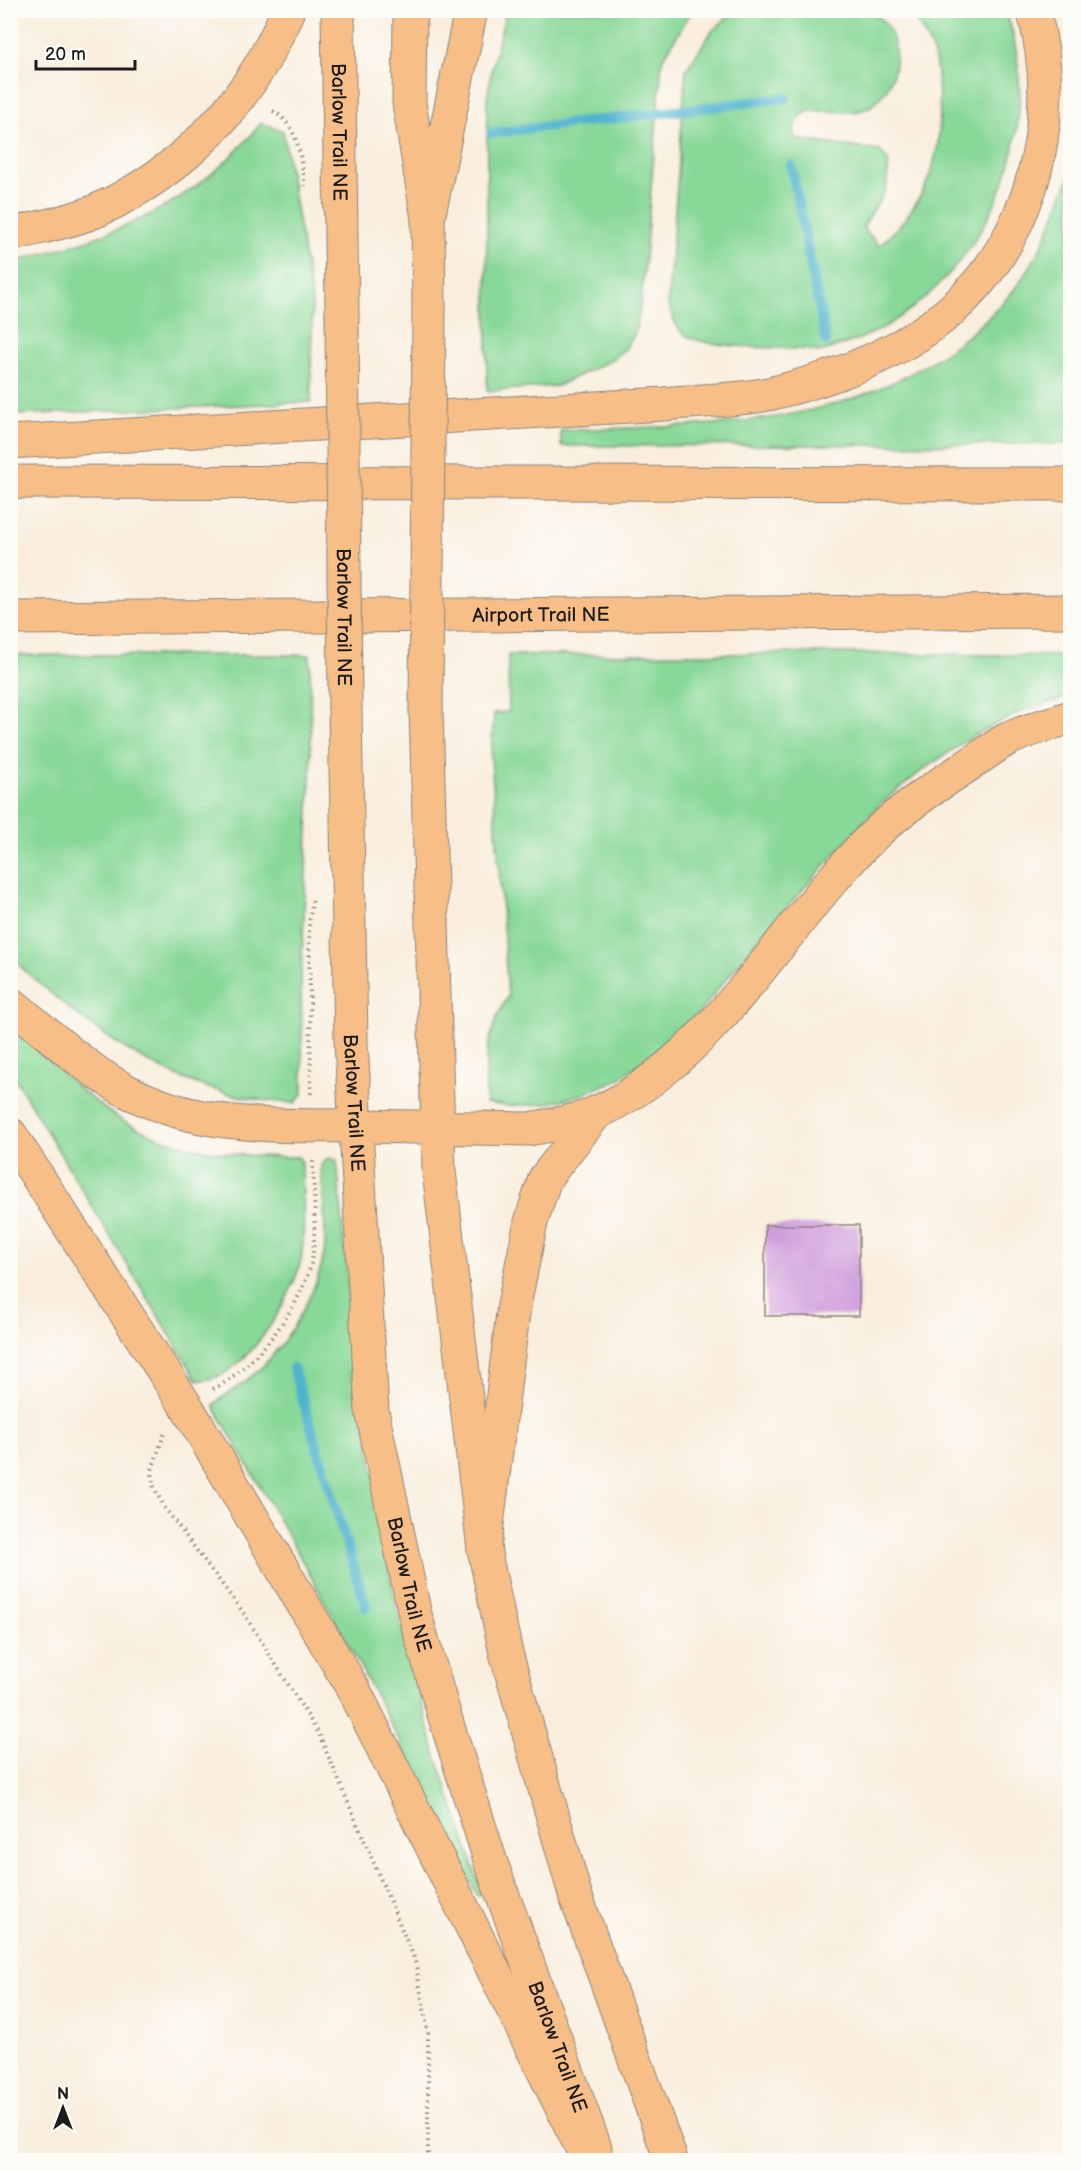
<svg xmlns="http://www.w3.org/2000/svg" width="1081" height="2171" font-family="'Balsamiq Sans',sans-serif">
  <rect width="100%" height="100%" fill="#fdfcf7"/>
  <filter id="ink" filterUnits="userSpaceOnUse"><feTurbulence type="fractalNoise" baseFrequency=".0167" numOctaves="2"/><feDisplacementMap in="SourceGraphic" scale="12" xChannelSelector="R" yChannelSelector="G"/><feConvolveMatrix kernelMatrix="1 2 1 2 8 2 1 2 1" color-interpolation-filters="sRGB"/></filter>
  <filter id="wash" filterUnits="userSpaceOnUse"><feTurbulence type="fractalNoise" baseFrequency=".008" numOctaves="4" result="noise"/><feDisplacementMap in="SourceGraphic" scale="24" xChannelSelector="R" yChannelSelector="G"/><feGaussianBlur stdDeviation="1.35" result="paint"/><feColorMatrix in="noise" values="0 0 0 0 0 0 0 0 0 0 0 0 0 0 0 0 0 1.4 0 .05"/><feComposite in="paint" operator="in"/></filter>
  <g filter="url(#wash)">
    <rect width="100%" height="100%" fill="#f9eede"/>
    <path fill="#88d898" stroke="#527a5a" stroke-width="1.5" d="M506,11H692L662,60L641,304L634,336L625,349L609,361L557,386L487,391V99L492,68Z
      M735,11H869C874,14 880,18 884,22C905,47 896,93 867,108C850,117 821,107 807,112C796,117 792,128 795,139L880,151L889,162L886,189L863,227L879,246C926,204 944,159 939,96C938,83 937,67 934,55C930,40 917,24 910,11H1006C1047,129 992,262 886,326C866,338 840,346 818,352L811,350C785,347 704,349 685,335C675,327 671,313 668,302L686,70L712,31Z
      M261,123L283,131L285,143L312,301L311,402L11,415V262C112,237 194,208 261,123Z
      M1070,175V444L561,446V430C701,425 843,432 960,342C985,322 1011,298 1028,270C1047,241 1058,206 1070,175Z
      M846,653L1070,656V697L1022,711L975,735L927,767L881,803L759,938L700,1012L658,1049L619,1079L578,1096L544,1104L507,1106L486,1103C486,1061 484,1034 508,997L491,756L494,713L509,712L508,655Z
      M11,655H310L311,766L301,980L303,1094L295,1103C178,1099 94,1034 11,958Z
      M11,1024C44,1054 76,1090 114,1115C170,1151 233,1157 298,1157L302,1162C302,1194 306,1228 301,1259C294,1297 241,1386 197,1380L11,1072Z
      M328,1158L337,1160L353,1343L394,1597L437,1759L483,1894L477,1896C397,1729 308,1567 214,1407L215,1403C230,1392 246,1382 260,1369C288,1342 323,1284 325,1244C326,1218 322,1191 321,1165Z"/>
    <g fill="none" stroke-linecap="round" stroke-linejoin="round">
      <path stroke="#50b3cf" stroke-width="10" d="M491,133L786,98
        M791,165L826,341
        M293,1368L366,1607"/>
    </g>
    <g id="blocks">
      <path fill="#d09edd" d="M765,1225H859V1316H765Z"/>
    </g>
  </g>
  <g filter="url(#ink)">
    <use href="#blocks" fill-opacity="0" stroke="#8a857d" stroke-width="1.5"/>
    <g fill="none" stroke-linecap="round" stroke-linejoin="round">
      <g stroke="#8a857d" stroke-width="35">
        <g id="major">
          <path id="s1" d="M338,10L342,313"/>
          <path d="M410,10L409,103L428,219L429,310"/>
          <path id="s2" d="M345,709L351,1042L372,1411L415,1615L444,1714L491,1863L595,2148"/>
          <path d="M426,710L439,1171L484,1549L506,1653L575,1894L671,2160"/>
        </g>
      </g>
      <g stroke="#8a857d" stroke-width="35">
        <g id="highway">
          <path d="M428,219L471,10"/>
          <path d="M10,235C39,227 71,222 98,210C186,170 252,99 288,10"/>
          <path d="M10,442L664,404C700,400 738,401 773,393C895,363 991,311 1031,185C1048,129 1050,67 1033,10"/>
          <path d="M10,482L1070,484"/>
          <path id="s3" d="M10,618L1070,611"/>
          <path d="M10,1003C49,1034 87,1071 131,1093C205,1130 279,1125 359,1126C415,1127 472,1128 528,1129C551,1125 576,1122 598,1112C716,1057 783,924 873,836C900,810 933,788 964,768C978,759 992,748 1006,740C1026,730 1050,724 1070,717"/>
          <path d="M10,1134L188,1409L355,1692L588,2160"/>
          <path d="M484,1549L514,1305L531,1222L545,1178L597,1112"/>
        </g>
      </g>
      <path stroke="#8a857d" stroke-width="4" stroke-dasharray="1.5 4.5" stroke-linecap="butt" d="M273,111C300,127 300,157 305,186
        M311,1094L309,923L313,898
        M213,1389C255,1368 307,1301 313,1253C316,1223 314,1191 313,1161
        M164,1434L152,1470L153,1485L164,1507L243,1612L319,1734L415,1960L428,2033V2160"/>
      <use href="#major" stroke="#f7be87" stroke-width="33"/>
      <use href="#highway" stroke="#f7be87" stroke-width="33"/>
      <g stroke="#8a857d" stroke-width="35" stroke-linecap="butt">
        <g id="major-bridge">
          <path id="s4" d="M342,313L345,709"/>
          <path d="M426,710L429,310"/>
        </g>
      </g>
      <use href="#major-bridge" stroke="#f7be87" stroke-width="33"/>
    </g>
  </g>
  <g text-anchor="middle" stroke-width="5" stroke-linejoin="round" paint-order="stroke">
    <g font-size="20" fill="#1c1c1c" stroke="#fdfcf7">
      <text dy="7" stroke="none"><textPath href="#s1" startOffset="122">Barlow Trail NE</textPath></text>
      <text dy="7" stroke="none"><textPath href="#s3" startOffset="531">Airport Trail NE</textPath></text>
      <text dy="7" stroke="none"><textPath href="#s4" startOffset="304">Barlow Trail NE</textPath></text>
      <text dy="7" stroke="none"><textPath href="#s2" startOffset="394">Barlow Trail NE</textPath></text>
      <text dy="7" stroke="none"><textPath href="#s2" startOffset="880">Barlow Trail NE</textPath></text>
      <text dy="7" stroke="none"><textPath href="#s2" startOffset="1366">Barlow Trail NE</textPath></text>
    </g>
  </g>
  <rect width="1081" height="2171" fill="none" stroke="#fdfcf7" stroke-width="36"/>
  <g transform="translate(63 2108)" stroke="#fdfcf7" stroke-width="4.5" paint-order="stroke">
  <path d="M0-4.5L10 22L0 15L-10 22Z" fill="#1c1c1c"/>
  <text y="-9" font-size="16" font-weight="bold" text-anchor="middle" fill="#1c1c1c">N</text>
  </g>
  <path d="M36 60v9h99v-9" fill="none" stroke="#1c1c1c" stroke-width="3"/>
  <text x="45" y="60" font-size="18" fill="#1c1c1c" stroke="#fdfcf7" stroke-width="4.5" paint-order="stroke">20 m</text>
</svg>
